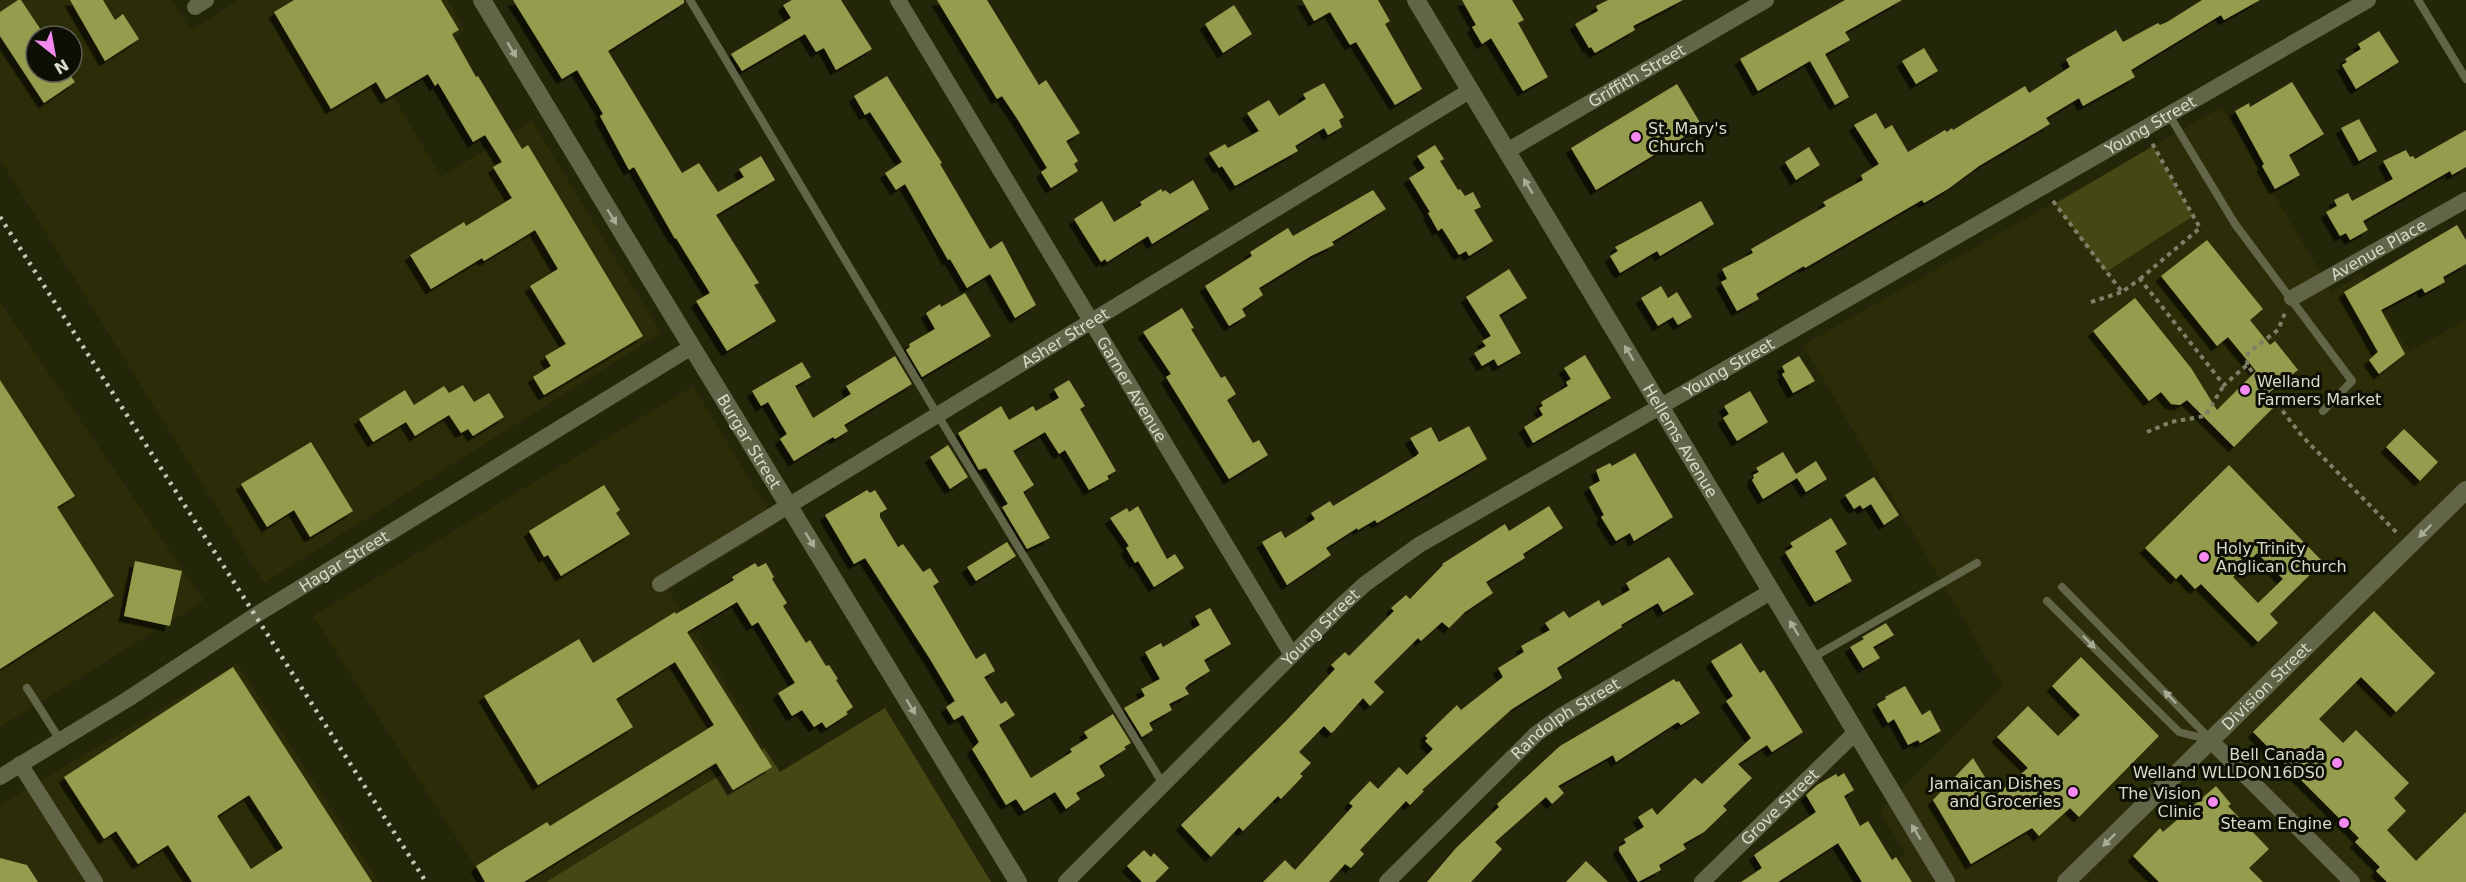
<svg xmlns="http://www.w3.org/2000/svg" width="2466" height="882" font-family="'DejaVu Sans',sans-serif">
  <defs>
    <filter id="shadow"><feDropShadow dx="-5.5" dy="5.5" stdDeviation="0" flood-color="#0009"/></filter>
  </defs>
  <rect width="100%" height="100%" fill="#242609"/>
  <path fill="#2a2d07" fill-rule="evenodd" d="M0,0H172L191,30L239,0H447L465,30L384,81L441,177L532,121L661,333L264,583L0,159ZM36,36H72V72H36Z
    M2222,107L2332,292L2362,274L2408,352L2466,320V882H1863L1906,854L1880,812L2003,686L1803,345Z
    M0,302L204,601L0,727Z
    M693,386L777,524L669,590L764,748L546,882H485L313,616Z
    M237,663L379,882H0V805Z"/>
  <path fill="#454814" d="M2153,146L2193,216L2106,272L2055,204Z
    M885,708L991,882H546L764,748L780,772Z"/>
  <path fill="#969c4d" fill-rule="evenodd" filter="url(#shadow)" d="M18,0H21L45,36H36V72H68L75,82L44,103L0,36V12Z
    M70,0H103L115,20L123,14L139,39L105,61Z
    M294,0H441L459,30L452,34L476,77L478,76L522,149L528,145L643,336L544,395L533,377L551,366L545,356L566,344L530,286L558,269L535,230L484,261L482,258L431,289L410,255L464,222L466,226L512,198L493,167L502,162L485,135L473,142L438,83L435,86L428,74L386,99L376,82L331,109L274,12Z
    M513,0H684V3L608,51L682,173L699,163L718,192L744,177L739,169L761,156L775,180L716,215L759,283L754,285L776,321L727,351L696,301L710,293L676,238L675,239L634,167L629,170L600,116L603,114L602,112L577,70L562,79Z
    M792,0H841L872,49L836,70L824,48L816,52L805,34L742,71L731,54L791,18L783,5Z
    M937,0H987L1039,85L1046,80L1080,133L1066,141L1078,161L1074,164L1078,171L1051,188L1041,172L1047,168L1018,120L1002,96L997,99Z
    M1302,0H1378L1390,21L1385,24L1422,89L1395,105L1356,42L1350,45L1330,12L1314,21Z
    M1462,0H1512L1524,20L1518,23L1548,77L1523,91L1491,38L1482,44L1472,27L1476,25Z
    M1608,0H1683L1633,26L1635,30L1595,53L1591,47L1589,48L1575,24L1598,11L1596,6Z
    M1845,0H1902L1845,32L1850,40L1825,54L1849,97L1835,105L1810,61L1758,91L1740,59Z
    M2202,0H2260L2224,20L2221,15L2131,70L2135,77L2083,106L2079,98L2046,118L2050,124L1979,166L1948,189L1924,203L1922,200L1805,268L1804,266L1756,294L1759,299L1737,311L1721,282L1727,279L1722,269L1753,253L1751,249L1826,206L1823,202L1863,180L1861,175L1879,164L1854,125L1876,113L1885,129L1892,125L1908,152L1945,130L1947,132L1952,128L1953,130L2025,86L2029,93L2070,67L2066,59L2116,30L2123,42L2158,23L2160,25L2167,22Z
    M1234,5L1252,34L1223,53L1205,24Z
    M2379,31L2399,62L2356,89L2342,65L2347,62L2345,59L2361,49L2358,44Z
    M1924,48L1938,71L1916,84L1902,61Z
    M887,76L942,163L940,164L990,249L1002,241L1036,305L1015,318L990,274L967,288L950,259L948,260L905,184L896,190L885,173L902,162L870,112L865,115L854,96Z
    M2292,82L2324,134L2289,155L2300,175L2275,189L2262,166L2264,164L2235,111L2249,103L2250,107Z
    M1324,83L1344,117L1339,120L1342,127L1328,135L1324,128L1295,146L1298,151L1235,186L1222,166L1219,168L1209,153L1225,144L1228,148L1259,131L1247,113L1269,100L1279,116L1306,99L1303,94Z
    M1677,84L1702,126L1596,190L1571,148Z
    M2359,119L2377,151L2359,161L2341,128Z
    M2466,130V167L2452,175L2450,171L2363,221L2368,230L2350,240L2346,233L2340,236L2326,212L2337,206L2334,200L2348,193L2352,201L2393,179L2383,161L2406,150L2410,157L2413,156L2415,159Z
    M1435,145L1444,159L1440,161L1458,190L1460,189L1465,196L1473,192L1481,207L1474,210L1493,241L1469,256L1466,251L1459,255L1442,228L1438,231L1428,213L1430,212L1409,178L1425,168L1417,156Z
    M1809,147L1820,165L1796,180L1785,162Z
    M1193,180L1209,209L1152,244L1148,236L1107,262L1105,259L1101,262L1074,219L1102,201L1114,222L1142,205L1140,202L1161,189L1163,192L1165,190L1170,194Z
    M1373,190L1386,209L1332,242L1334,245L1311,256L1259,288L1263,295L1242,309L1246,316L1229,326L1205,286L1252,256L1250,252L1288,228L1293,236Z
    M1701,201L1714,224L1660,256L1657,251L1620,273L1610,256L1618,251L1615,247Z
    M2457,225L2466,240V264L2443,277L2445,282L2425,293L2422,288L2381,310L2405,354L2379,374L2369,360L2378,352L2344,292Z
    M2207,240L2263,309L2250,320L2270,345L2275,341L2298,370L2262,398L2273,408L2234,447L2187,400L2180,405L2171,404L2161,392L2149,401L2093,331L2135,298L2191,368L2217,410L2256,371L2228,337L2217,346L2161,276Z
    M1509,269L1527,298L1499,315L1521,353L1498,366L1494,359L1482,366L1474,353L1486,346L1482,341L1491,336L1466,297Z
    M1661,286L1668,298L1677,292L1692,317L1678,325L1673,317L1658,326L1641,298Z
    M965,293L991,336L922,377L906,350L910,347L909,344L935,329L926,313L940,304L941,307Z
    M1182,308L1194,328L1191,329L1221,378L1225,376L1236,394L1227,400L1253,443L1259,440L1268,455L1229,479L1166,377L1171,374L1143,332Z
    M1585,355L1611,398L1533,443L1524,427L1543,415L1539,408L1543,406L1541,402L1568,386L1566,382L1571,379L1564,368Z
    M895,356L912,384L844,425L848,431L835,439L833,437L794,461L780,439L787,434L768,402L761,406L752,391L802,362L811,377L795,386L813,418L851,394L846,386Z
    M1799,356L1815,381L1793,393L1782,374L1785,372L1782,366Z
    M0,380L75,496L57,507L114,596L0,669Z
    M1069,380L1085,406L1080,409L1116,471L1107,476L1109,479L1089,490L1065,450L1059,454L1045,432L1013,451L1034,485L1023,492L1050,538L1027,549L1002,507L1008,504L986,468L979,470L958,433L1001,406L1009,420L1033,406L1036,411L1059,398L1054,389Z
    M463,385L474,402L489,393L504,417L473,436L468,429L461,433L449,415L415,436L406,422L373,442L359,419L405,390L414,405L444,386L449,393Z
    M1750,391L1768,422L1737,441L1723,418L1729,414L1724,406Z
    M1469,426L1487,459L1377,523L1375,520L1358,530L1357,528L1326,548L1331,555L1287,585L1262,542L1281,531L1285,538L1315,519L1311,513L1330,501L1333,506L1416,456L1419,453L1410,438L1431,427L1439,442Z
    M2404,429L2438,462L2420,481L2386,447Z
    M311,442L353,511L310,537L294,510L267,527L241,484Z
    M948,445L968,477L950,489L930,457Z
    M1783,452L1796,474L1816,461L1827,479L1806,492L1797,478L1763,499L1752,480L1754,478L1753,475L1759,472L1756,468Z
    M1635,453L1673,517L1634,541L1630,533L1616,541L1601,517L1604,515L1589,487L1600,481L1596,470L1610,463L1612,466Z
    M2229,465L2323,562L2270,614L2278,623L2258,642L2201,584L2195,589L2181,574L2176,579L2145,548ZM2257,553L2283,579L2258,603L2233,577Z
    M1874,477L1899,515L1884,525L1871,504L1863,509L1860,505L1854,509L1845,495Z
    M604,485L620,510L616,513L630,534L561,576L548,555L544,557L529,531Z
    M867,490L870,493L875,490L887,509L880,513V517L898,547L903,544L923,572L930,568L939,582L933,586L976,659L985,653L995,671L984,677L1001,704L1006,701L1015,715L999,725L1031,778L1072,752L1070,749L1088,738L1084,732L1113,714L1131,743L1124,747L1126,749L1099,766L1105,776L1076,793L1080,799L1066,809L1055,792L1024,811L1016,799L1006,805L972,749L979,742L963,715L954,720L946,707L955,701L930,659L865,558L854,564L825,515Z
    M1138,506L1167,559L1175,554L1184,568L1154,587L1138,561L1135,563L1126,548L1129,546L1110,518L1127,508L1129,512Z
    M1549,506L1563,528L1523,554L1525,558L1486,582L1493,593L1465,612L1449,628L1442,622L1421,641L1418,638L1374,682L1384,692L1370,706L1363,698L1334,731L1331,733L1324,726L1299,752L1311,763L1300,774L1303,776L1281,799L1278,796L1243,831L1239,827L1211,857L1181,825L1286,721L1335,669L1331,665L1345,652L1349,656L1394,611L1391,608L1406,595L1410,599L1443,565L1442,564L1505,524L1509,531Z
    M1831,518L1847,544L1835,551L1852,581L1815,602L1785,552L1793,547L1790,543Z
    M1007,542L1016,556L976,581L967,567Z
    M1669,557L1694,594L1663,612L1658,603L1621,625L1622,627L1557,668L1562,678L1512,709L1422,790L1424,791L1410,805L1406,801L1360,850L1364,854L1351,868L1345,864L1329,882H1263L1285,860L1295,870L1353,806L1349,803L1370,781L1378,789L1399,767L1407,775L1433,749L1425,741L1428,738L1425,736L1457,705L1461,710L1503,677L1498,668L1524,652L1521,646L1550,630L1545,623L1564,611L1569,618L1599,600L1602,606L1630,590L1626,583Z
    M135,561L182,571L170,626L124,616Z
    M755,563L758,567L766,563L774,577L772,579L787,603L783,606L806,643L810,640L826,666L829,665L838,679L836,680L853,707L846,712L848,714L826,728L822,722L814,727L802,710L792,716L778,693L795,683L758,622L752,626L737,602L687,632L772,767L733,790L716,763L524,882H485L476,866L547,822L550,826L714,725L675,662L616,699L633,727L538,785L484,696L579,639L593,663L675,612L676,614L734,580L732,577Z
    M1210,608L1231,644L1204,660L1210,671L1189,684L1185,688L1189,694L1169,704L1172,710L1149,723L1153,730L1142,737L1124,708L1145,696L1141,689L1160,679L1145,652L1161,643L1163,647L1200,625L1195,616Z
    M2374,611L2435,673L2396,712L2361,677L2319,719L2343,743L2356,730L2409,783L2394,798L2406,811L2387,830L2416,861L2466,812V882H2387L2376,871L2380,867L2355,842L2359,838L2253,732Z
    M1886,623L1894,635L1873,647L1880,658L1863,668L1850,647L1864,639L1862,637Z
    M1741,643L1760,673L1764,670L1803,732L1772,752L1767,745L1738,764L1752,778L1723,806L1727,810L1704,832L1683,844L1686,849L1659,865L1661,870L1638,882L1619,851V847L1626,843L1624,839L1644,827L1638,817L1652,808L1657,815L1695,778L1702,784L1751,738L1726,701L1733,696L1711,661Z
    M2081,657L2159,736L2079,817L2070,808L2039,836L2032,828L1971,864L1933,800L1973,758L1996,795L2028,768L1997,737L2028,706L2058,736L2080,715L2052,686Z
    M233,667L273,729L372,882H192L168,845L138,864L116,831L104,839L64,777ZM249,795L283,848L251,869L217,816Z
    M1674,679L1676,682L1679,681L1700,713L1681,725L1678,722L1616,762L1613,755L1558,786L1564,793L1552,804L1546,797L1495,842L1502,849L1471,882H1427L1456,848L1499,807L1497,804L1560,746Z
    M1905,686L1922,715L1930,710L1941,731L1920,743L1918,740L1908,745L1894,719L1888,723L1877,704L1886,699L1885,697Z
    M1844,773L1854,790L1844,796L1860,826L1868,821L1892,860L1896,857L1912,882H1862L1838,843L1778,882H1741L1762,868L1754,855L1816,812L1806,795L1817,785L1836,774L1838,777Z
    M2216,786L2231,804L2228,806L2269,849L2249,868L2263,882H2159L2133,856L2160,828L2163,832Z
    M1144,850L1151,857L1154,853L1169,868L1155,882H1142L1127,866Z
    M0,858L27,865L38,882H0Z
    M1586,861L1608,882H1566Z"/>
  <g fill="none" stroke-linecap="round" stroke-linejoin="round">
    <path stroke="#7d7f68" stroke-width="4" stroke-dasharray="4.5 4.5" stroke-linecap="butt" d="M2053,201L2122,292L2140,279L2224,385L2247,365L2302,436L2397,533
      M2140,279L2200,228L2152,143
      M2091,302L2122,292
      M2247,365L2248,353L2278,330L2285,313
      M2147,432L2171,422L2205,416L2224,385"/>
    <path stroke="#626547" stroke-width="8" d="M690,0L937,414L1163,784
      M2418,0L2466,79
      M2169,115L2235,224L2352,381L2323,411
      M2062,587L2210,739
      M2047,601L2179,732L2210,740
      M1812,658L1977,563
      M27,688L60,740"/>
    <g stroke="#626547" stroke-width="16">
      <path id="s1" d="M898,0L1292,655"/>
      <path d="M195,7L206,0"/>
      <path id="s2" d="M1507,151L1766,0"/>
      <path id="s3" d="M2292,298L2466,200"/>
      <path id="s4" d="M660,584L1471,90"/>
      <path d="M2210,740L2352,882"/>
      <path d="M20,764L95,882"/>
      <path id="s5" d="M0,777L128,699L256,615L690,348"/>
      <path id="s6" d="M1066,882L1341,606L1365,584L1419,545L2368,0"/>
      <path id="s7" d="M1387,882L1536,734L1561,716L1772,591"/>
      <path id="s8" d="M1702,882L1856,732"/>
    </g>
    <g stroke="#626547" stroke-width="18">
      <path id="s9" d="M482,0C659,295 839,588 1018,882"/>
      <path id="s10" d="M1416,0L1946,882"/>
      <path id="s11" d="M2066,882L2466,490"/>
    </g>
    <path stroke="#c6c8b6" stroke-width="4.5" stroke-dasharray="3 6" stroke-linecap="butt" d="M0,217L426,882"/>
  </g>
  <defs><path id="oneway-solid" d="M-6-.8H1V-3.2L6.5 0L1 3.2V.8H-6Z" transform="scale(1.5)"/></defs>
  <g fill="#a9ac96">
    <use href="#oneway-solid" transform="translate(512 50) rotate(59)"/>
    <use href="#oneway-solid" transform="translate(1528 186) rotate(-121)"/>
    <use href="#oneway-solid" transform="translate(612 217) rotate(59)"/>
    <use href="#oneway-solid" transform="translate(1629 353) rotate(-121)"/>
    <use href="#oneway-solid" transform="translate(2425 531) rotate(135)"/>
    <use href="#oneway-solid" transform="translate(810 540) rotate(59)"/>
    <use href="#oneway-solid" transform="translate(1794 628) rotate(-121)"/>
    <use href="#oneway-solid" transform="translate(2089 642) rotate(45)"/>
    <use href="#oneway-solid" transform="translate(2170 697) rotate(-134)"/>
    <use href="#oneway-solid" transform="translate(911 707) rotate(59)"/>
    <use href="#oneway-solid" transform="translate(1916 832) rotate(-121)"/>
    <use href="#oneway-solid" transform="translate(2109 840) rotate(135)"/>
  </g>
  <g fill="#f489f0" stroke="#0d0e04" stroke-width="2">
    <circle cx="1636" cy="137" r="6"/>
    <circle cx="2245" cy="390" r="6"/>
    <circle cx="2204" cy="557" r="6"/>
    <circle cx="2337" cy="763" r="6"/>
    <circle cx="2073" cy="792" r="6"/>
    <circle cx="2213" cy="802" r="6"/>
    <circle cx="2344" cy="823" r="6"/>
  </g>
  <g text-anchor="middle" stroke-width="6" stroke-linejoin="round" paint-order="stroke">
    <g font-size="16" fill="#d9dbca" stroke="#0d0e04">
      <text dy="6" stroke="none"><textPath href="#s2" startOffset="150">Griffith Street</textPath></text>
      <text dy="6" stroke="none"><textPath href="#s6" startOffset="1332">Young Street</textPath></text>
      <text dy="6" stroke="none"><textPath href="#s3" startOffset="99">Avenue Place</textPath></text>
      <text dy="6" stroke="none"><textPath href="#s4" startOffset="474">Asher Street</textPath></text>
      <text dy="6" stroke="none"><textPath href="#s6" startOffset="846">Young Street</textPath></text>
      <text dy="6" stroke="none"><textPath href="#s1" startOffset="454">Garner Avenue</textPath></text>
      <text dy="6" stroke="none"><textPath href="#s10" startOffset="514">Hellems Avenue</textPath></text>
      <text dy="6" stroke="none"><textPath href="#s9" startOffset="516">Burgar Street</textPath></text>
      <text dy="6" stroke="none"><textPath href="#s5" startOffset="406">Hagar Street</textPath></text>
      <text dy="6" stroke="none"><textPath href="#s6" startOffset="360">Young Street</textPath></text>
      <text dy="6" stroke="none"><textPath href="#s11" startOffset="280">Division Street</textPath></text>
      <text dy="6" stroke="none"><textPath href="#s7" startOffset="243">Randolph Street</textPath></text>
      <text dy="6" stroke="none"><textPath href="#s8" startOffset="108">Grove Street</textPath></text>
    </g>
    <g font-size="16" fill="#d9dbca" stroke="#0d0e04" text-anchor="end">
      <text x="1648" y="134" text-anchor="start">St. Mary's<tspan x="1648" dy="18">Church</tspan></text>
      <text x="2257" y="387" text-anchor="start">Welland<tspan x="2257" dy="18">Farmers Market</tspan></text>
      <text x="2216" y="554" text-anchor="start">Holy Trinity<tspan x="2216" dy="18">Anglican Church</tspan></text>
      <text x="2325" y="760">Bell Canada<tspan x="2325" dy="18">Welland WLLDON16DS0</tspan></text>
      <text x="2061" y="789">Jamaican Dishes<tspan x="2061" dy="18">and Groceries</tspan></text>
      <text x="2201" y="799">The Vision<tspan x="2201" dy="18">Clinic</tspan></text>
      <text x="2332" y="829">Steam Engine</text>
    </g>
  </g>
  <g transform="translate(54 54) rotate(149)"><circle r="28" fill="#0d0e04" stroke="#5f6053" stroke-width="1.5"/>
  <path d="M0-4.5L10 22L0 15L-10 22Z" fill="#f489f0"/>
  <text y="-9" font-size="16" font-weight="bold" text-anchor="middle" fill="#d9dbca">N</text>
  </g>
</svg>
